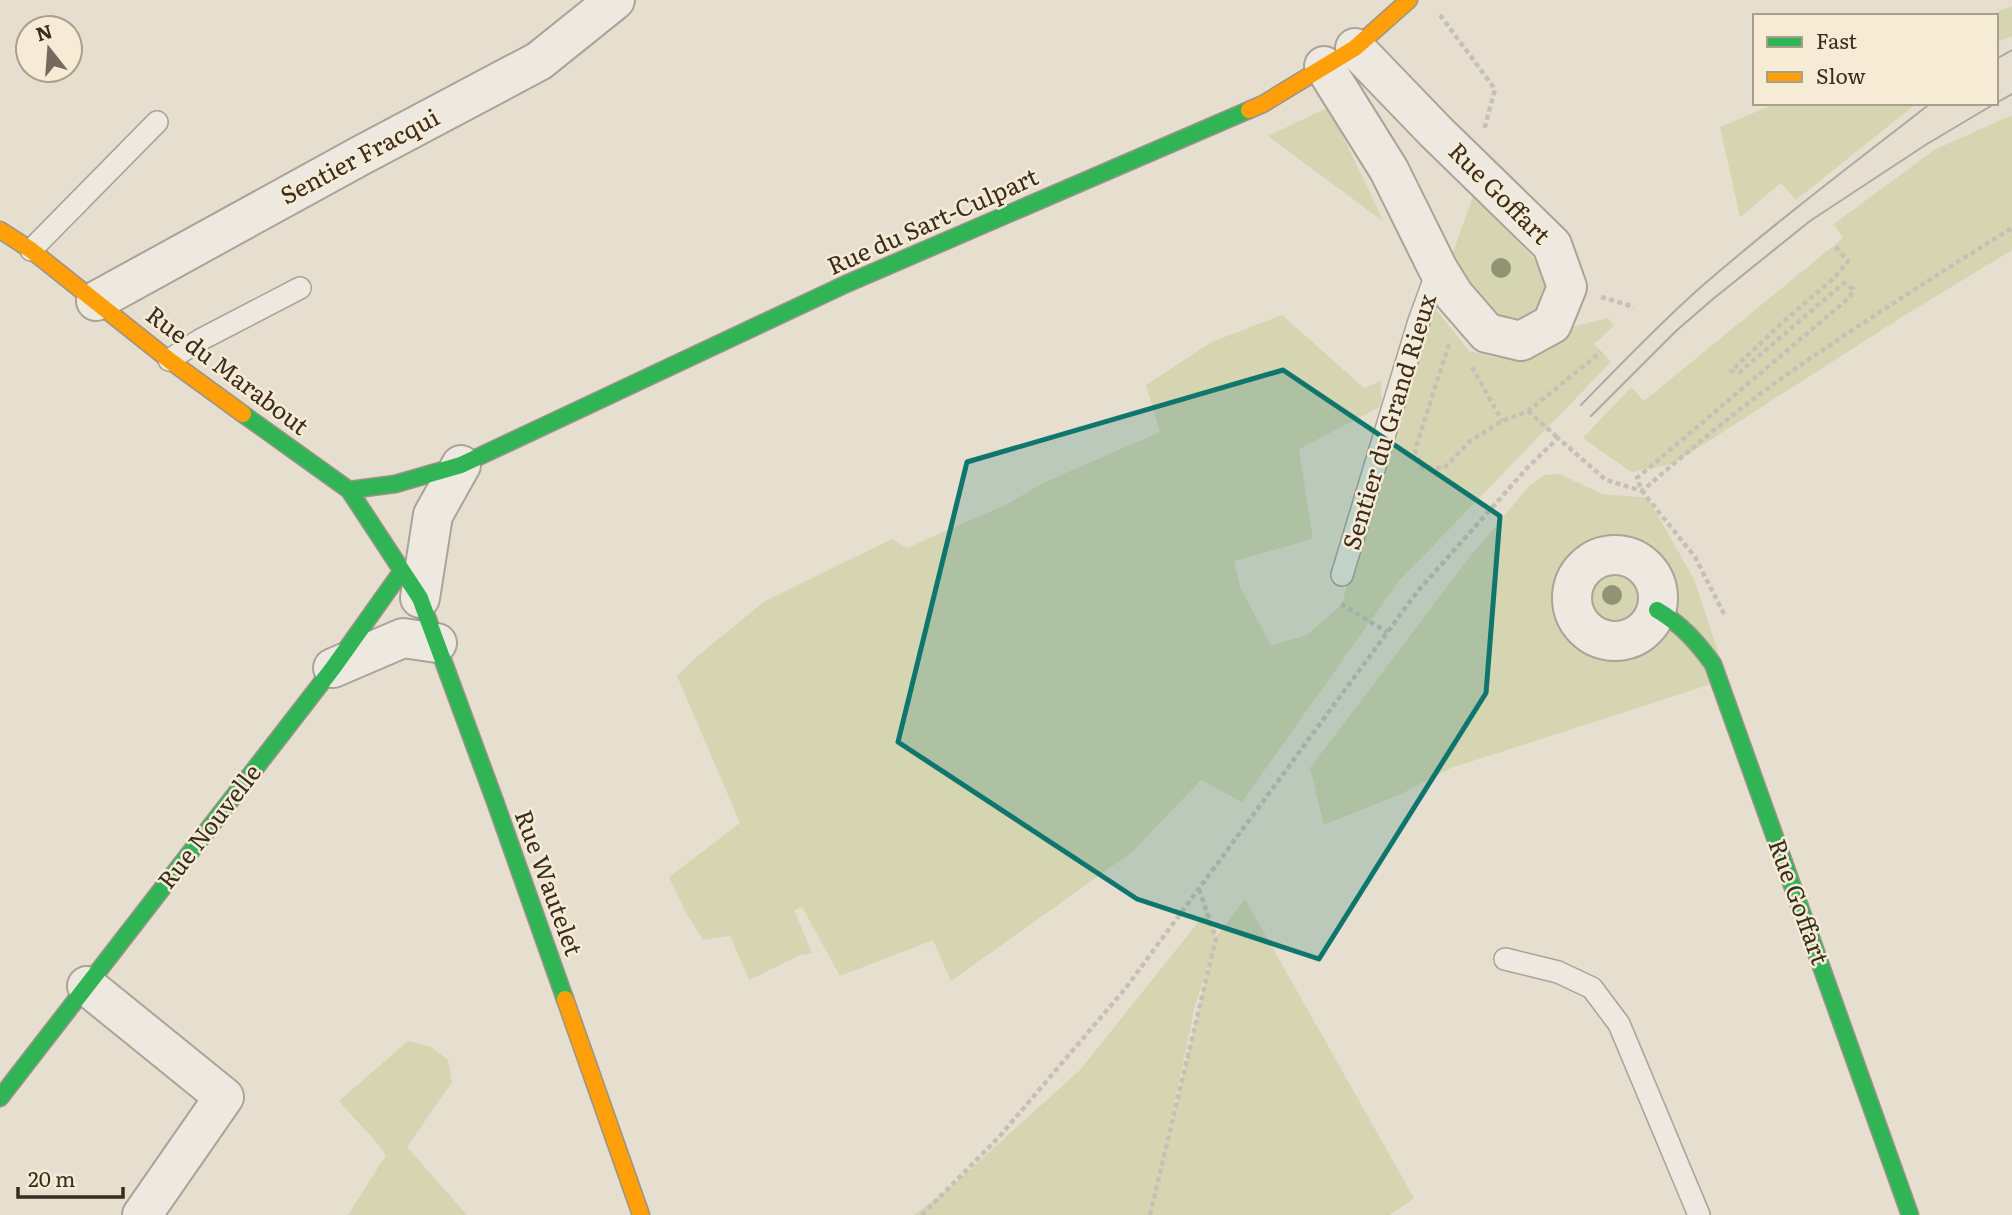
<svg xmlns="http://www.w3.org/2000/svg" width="2012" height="1215" font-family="Literata,serif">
  <rect width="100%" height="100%" fill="#e6decf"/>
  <path fill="#d6d5b1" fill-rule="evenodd" d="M2012,6V36L1996,43V16H1988Z
    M1777,103H1917L1796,200L1781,183L1740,217L1720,127Z
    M1329,107L1384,222L1268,136Z
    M2012,115V250L1902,317L1673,464L1631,472L1583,438L1631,387L1644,401L1843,238L1834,224L1934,150Z
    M1474,194L1544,270L1556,291C1533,315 1532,323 1497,320L1474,291L1453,252Z
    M1437,311L1469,351L1497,358L1531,351L1552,332L1608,318L1614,326L1594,344L1611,362L1398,582L1242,802L1201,780L1132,852L951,981L933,940L840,976L802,907L794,910L812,953L800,955L749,980L730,936L703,940L686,913L669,877L740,823L677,676L700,654L765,601L892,539L907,548L1007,504L1045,482L1160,432L1146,385L1212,342L1282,315L1364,388L1381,381L1382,406L1299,449L1313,539L1234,561L1241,589L1271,645L1307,635L1342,604L1419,321Z
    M1559,474L1603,494L1648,498L1694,579L1727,679L1451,768L1399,795L1324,825L1310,768L1468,559L1530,485L1545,475Z
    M1245,899L1414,1198L1390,1215H914L946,1191L1080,1070L1207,911L1216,937ZM1212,954L1166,1145L1195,1006Z
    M408,1041L431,1047L448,1060L452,1082L407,1147L467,1215H348L386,1155C372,1135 355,1120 339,1101Z"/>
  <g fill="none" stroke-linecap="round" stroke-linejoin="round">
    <g stroke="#aba397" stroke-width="24">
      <path id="lane" d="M31,250L157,122
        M169,360L200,340L300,288
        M1342,575L1419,321L1438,269
        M1505,959L1558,972L1592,988L1619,1024L1699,1215"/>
    </g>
    <g stroke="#aba397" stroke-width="42">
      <path id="street" d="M1324,66L1389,170L1438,269L1454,295L1487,333L1521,341L1552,324L1567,287L1552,245L1436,132L1355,48
        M96,301L358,157L539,61L615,0
        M1572 598a43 43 0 1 1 86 0a43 43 0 1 1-86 0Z
        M420,598L433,515L461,465
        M333,668L403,638L437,643
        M87,986L224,1097L142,1215"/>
    </g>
    <g stroke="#9b9388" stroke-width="19">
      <path id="fast" d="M243,414L349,490L420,598L496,804L565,999
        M349,490L395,484L461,465L846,284L1249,110
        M1657,610C1681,624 1697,642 1713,664L1910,1215
        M0,1098L333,668L402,571"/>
    </g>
    <g stroke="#9b9388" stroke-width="19">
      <path id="slow" d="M1249,110L1263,104L1355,48L1409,0
        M0,230L31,250L169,360L243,414
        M565,999L641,1215"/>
    </g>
    <path stroke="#c7c0b7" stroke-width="4.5" stroke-dasharray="5 3.5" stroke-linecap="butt" d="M1440,15L1495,89L1484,130
      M1601,297L1634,307
      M1449,344L1415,450L1422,468H1444L1470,441L1502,421L1528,411L1601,352
      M1472,367L1502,421
      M1528,411L1558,438
      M1341,604L1387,632
      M1724,614L1695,557L1642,491L1637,478L1850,297L1853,289L1844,283L1740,372L1731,371L1783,322L1834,278L1848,261L1834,245
      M922,1215L999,1137L1125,989L1417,592L1528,467L1558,438L1606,480L1642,491C1686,453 1732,414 1779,380C1855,327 1933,277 2012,228
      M1150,1215L1216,938L1199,889"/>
    <use href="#lane" stroke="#eee9e0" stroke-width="21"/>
    <use href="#street" stroke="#eee9e0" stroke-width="38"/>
    <use href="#fast" stroke="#30b455" stroke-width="16"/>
    <use href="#slow" stroke="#ff9f0a" stroke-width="16"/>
    <path stroke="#ada8a1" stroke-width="2" d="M1996,59L2012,50
      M1996,103L2012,94
      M1581,405C1621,364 1660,323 1702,286C1776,222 1854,163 1931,103
      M1591,416L1676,331L1713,299L1810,221L1927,144L1996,103"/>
  </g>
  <g fill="#919472">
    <circle cx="1501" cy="268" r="10"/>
    <circle cx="1612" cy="595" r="10"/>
  </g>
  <path fill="#0f766e" fill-opacity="0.2" stroke="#0f766e" stroke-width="5" stroke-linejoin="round" d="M1283,370L1500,516L1486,693L1319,959L1137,899L898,742L967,462Z"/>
  <g text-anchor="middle" stroke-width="5" stroke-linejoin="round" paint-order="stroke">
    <g font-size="24" fill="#3a2c1f" stroke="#f6ecd5">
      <text transform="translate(360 157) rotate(-28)" y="8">Sentier Fracqui</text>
      <text transform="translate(1499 194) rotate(45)" y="8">Rue Goffart</text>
      <text transform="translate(933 222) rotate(-24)" y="8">Rue du Sart-Culpart</text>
      <text transform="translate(227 371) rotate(37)" y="8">Rue du Marabout</text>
      <text transform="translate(1390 422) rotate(-73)" y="8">Sentier du Grand Rieux</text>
      <text transform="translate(210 827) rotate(-52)" y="8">Rue Nouvelle</text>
      <text transform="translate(548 883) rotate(70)" y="8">Rue Wautelet</text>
      <text transform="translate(1798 902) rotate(70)" y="8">Rue Goffart</text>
    </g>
  </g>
  <rect x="1753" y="14" width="245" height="91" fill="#f6ecd5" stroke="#ab9f8c" stroke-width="2"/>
  <rect x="1767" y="37" width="35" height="10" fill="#30b455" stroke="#ab9f8c" stroke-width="2"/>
  <text x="1816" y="49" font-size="21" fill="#3a2c1f">Fast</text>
  <rect x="1767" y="72" width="35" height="10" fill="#ff9f0a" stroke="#ab9f8c" stroke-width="2"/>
  <text x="1816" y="84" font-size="21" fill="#3a2c1f">Slow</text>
  <g transform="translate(49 49) rotate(343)"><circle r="33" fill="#f6ecd5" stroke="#ab9f8c" stroke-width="2"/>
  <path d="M0-5L12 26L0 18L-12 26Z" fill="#766a5d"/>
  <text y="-10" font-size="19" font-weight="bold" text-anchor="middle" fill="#3a2c1f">N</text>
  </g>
  <path d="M18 1187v10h105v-10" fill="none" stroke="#3a2c1f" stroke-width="3.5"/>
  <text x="28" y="1187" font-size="21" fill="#3a2c1f" stroke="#f6ecd5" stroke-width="5" paint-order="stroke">20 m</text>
</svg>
